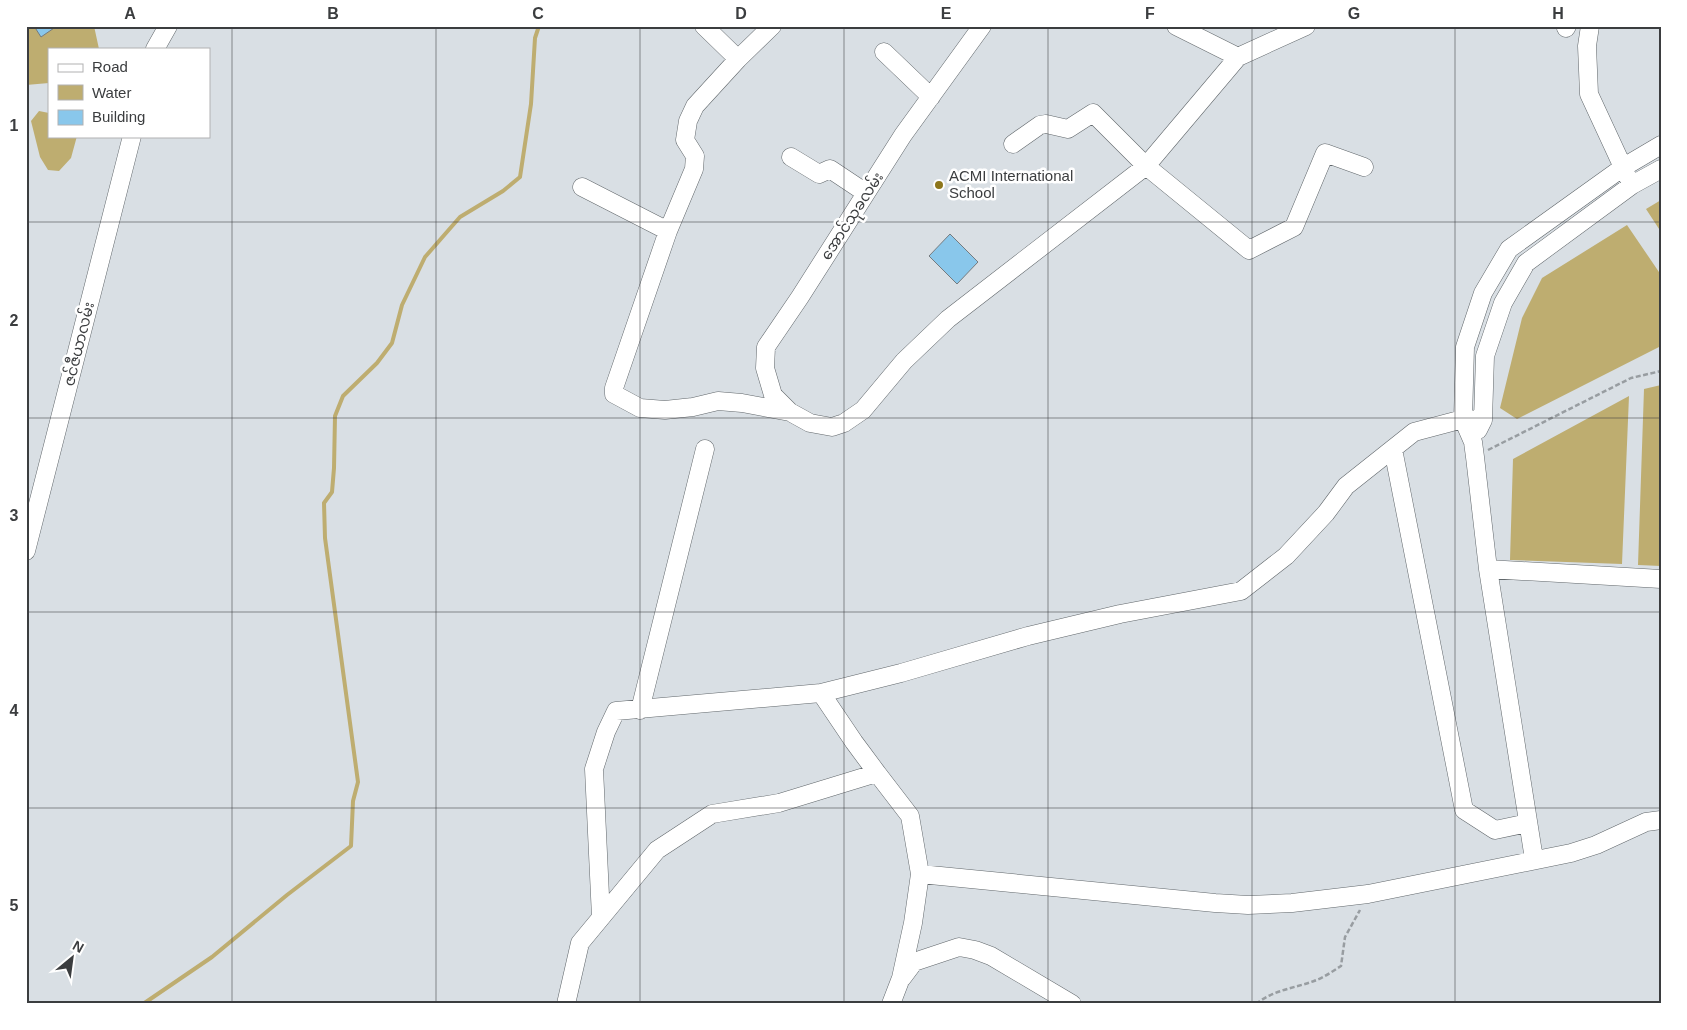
<svg xmlns="http://www.w3.org/2000/svg" width="1687" height="1030" font-family="Arial,'Noto Sans Myanmar',sans-serif">
  <rect width="100%" height="100%" fill="#d9dfe4"/>
  <path fill="#bead70" d="M26,26H94L99,49H49V83L26,85Z
    M39,111L49,113V136H77L71,158L59,171L48,170L40,157L31,121Z
    M1661,200V232L1646,209Z
    M1627,225L1661,275V346L1517,419L1500,408L1522,318L1542,278Z
    M1661,385V566L1638,565L1644,389Z
    M1629,396L1622,564L1510,560L1513,459Z"/>
  <g fill="none" stroke-linecap="round" stroke-linejoin="round">
    <path stroke="#bead70" stroke-width="4" d="M143,1004L212,957L287,895L351,846L353,801L358,782L325,538L324,503L332,492L334,468L335,416L343,396L377,363L392,343L402,305L425,257L460,217L503,191L520,177L531,104L535,38L539,26"/>
  </g>
  <path fill="#89c7eb" stroke="#757b7f" d="M34,26H57L41,37Z
    M950,234L978,262L957,284L929,256Z"/>
  <g fill="none" stroke-linecap="round" stroke-linejoin="round">
    <g stroke="#61676b" stroke-width="19">
      <path id="minor" d="M704,26L738,59
        M772,26L738,59L695,106L688,121L685,140L695,156L694,169L668,231L614,388V394L640,408L665,410L693,407L718,401L742,403L790,412L810,423L832,427L844,423L863,410L904,361L948,319L1146,166L1238,57L1306,26
        M1176,26L1238,57
        M1590,26L1587,46L1589,94L1627,176
        M1566,28L1567,26
        M155,49L168,26
        M884,52L931,97
        M1013,144L1040,125L1046,124L1068,129L1093,113L1146,166L1249,250L1294,227L1325,153L1364,167
        M791,157L819,174L830,169L866,193
        M582,187L668,231
        M790,412L773,395L765,368L766,347L800,297L903,135L982,26
        M1478,430L1483,420L1485,356L1503,303L1526,263L1632,185L1661,169
        M1393,449L1464,810L1495,830L1528,823
        M26,551L132,136
        M1488,569L1661,579
        M640,710L705,449
        M877,773L910,816L920,874L913,923L901,978L891,1004
        M1534,859L1488,569L1475,457L1473,442L1463,419L1465,347L1483,293L1509,249L1622,168L1661,145
        M920,874L1215,903L1248,905L1292,903L1368,894L1571,853L1596,845L1646,822L1661,820
        M601,917L594,769L606,732L616,711L821,693
        M902,978L914,962L959,947L975,950L991,956L1072,1004
        M566,1004L580,943L657,850L712,814L779,803L877,773L854,742L821,693L901,673L1028,636L1120,614L1241,591L1286,556L1326,513L1346,486L1414,432L1463,419L1483,420"/>
    </g>
    <path stroke="#989da1" stroke-width="2.5" stroke-dasharray="5 2.5" stroke-linecap="butt" d="M1488,450L1631,378L1661,371
      M1256,1004C1273,990 1295,988 1314,981C1323,978 1333,971 1341,966L1345,937L1360,910"/>
    <use href="#minor" stroke="#fff" stroke-width="18"/>
  </g>
  <path fill="none" stroke="#3b3d3f" stroke-width="1" stroke-opacity="0.55" d="M232,26V1004M436,26V1004M640,26V1004M844,26V1004M1048,26V1004M1252,26V1004M1455,26V1004M26,222H1661M26,418H1661M26,612H1661M26,808H1661"/>
  <circle fill="#8d761b" stroke="#fff" stroke-width="2" cx="939" cy="185" r="5"/>
  <g text-anchor="middle" stroke-width="5" stroke-linejoin="round" paint-order="stroke">
    <g font-size="15" fill="#3b3d3f" stroke="#fff" text-anchor="start">
      <text x="949" y="181">ACMI International<tspan x="949" dy="17">School</tspan></text>
    </g>
    <g font-size="15" fill="#3b3d3f" stroke="#fff">
      <text transform="translate(852 216) rotate(-57)" y="5">အောင်သုခလမ်း</text>
      <text transform="translate(79 344) rotate(-76)" y="5">ဇင်ဇီယာလမ်း</text>
    </g>
  </g>
  <rect width="1687" height="1030" fill="none" stroke="#ffffff" stroke-width="55"/>
  <rect x="48" y="48" width="162" height="90" fill="#ffffff" stroke="#b1b1b2"/>
  <rect x="58" y="64" width="25" height="8" fill="#ffffff" stroke="#b1b1b2"/>
  <text x="92" y="72" font-size="15" fill="#3b3d3f">Road</text>
  <rect x="58" y="85" width="25" height="15" fill="#bead70" stroke="#b1b1b2"/>
  <text x="92" y="98" font-size="15" fill="#3b3d3f">Water</text>
  <rect x="58" y="110" width="25" height="15" fill="#89c7eb" stroke="#b1b1b2"/>
  <text x="92" y="122" font-size="15" fill="#3b3d3f">Building</text>
  <g transform="translate(72 958) rotate(29)" stroke="#ffffff" stroke-width="4" paint-order="stroke">
  <path d="M0-4L9 19L0 12L-9 19Z" fill="#3b3d3f"/>
  <text y="-8" font-size="14" font-weight="bold" text-anchor="middle" fill="#3b3d3f">N</text>
  </g>
  <rect x="28" y="28" width="1632" height="974" fill="none" stroke="#3b3d3f" stroke-width="2"/>
  <g font-size="16" text-anchor="middle" font-weight="bold" fill="#3b3d3f">
    <text x="130" y="19">A</text>
    <text x="333" y="19">B</text>
    <text x="538" y="19">C</text>
    <text x="741" y="19">D</text>
    <text x="946" y="19">E</text>
    <text x="1150" y="19">F</text>
    <text x="1354" y="19">G</text>
    <text x="1558" y="19">H</text>
    <text x="14" y="131">1</text>
    <text x="14" y="326">2</text>
    <text x="14" y="521">3</text>
    <text x="14" y="716">4</text>
    <text x="14" y="911">5</text>
  </g>
</svg>
